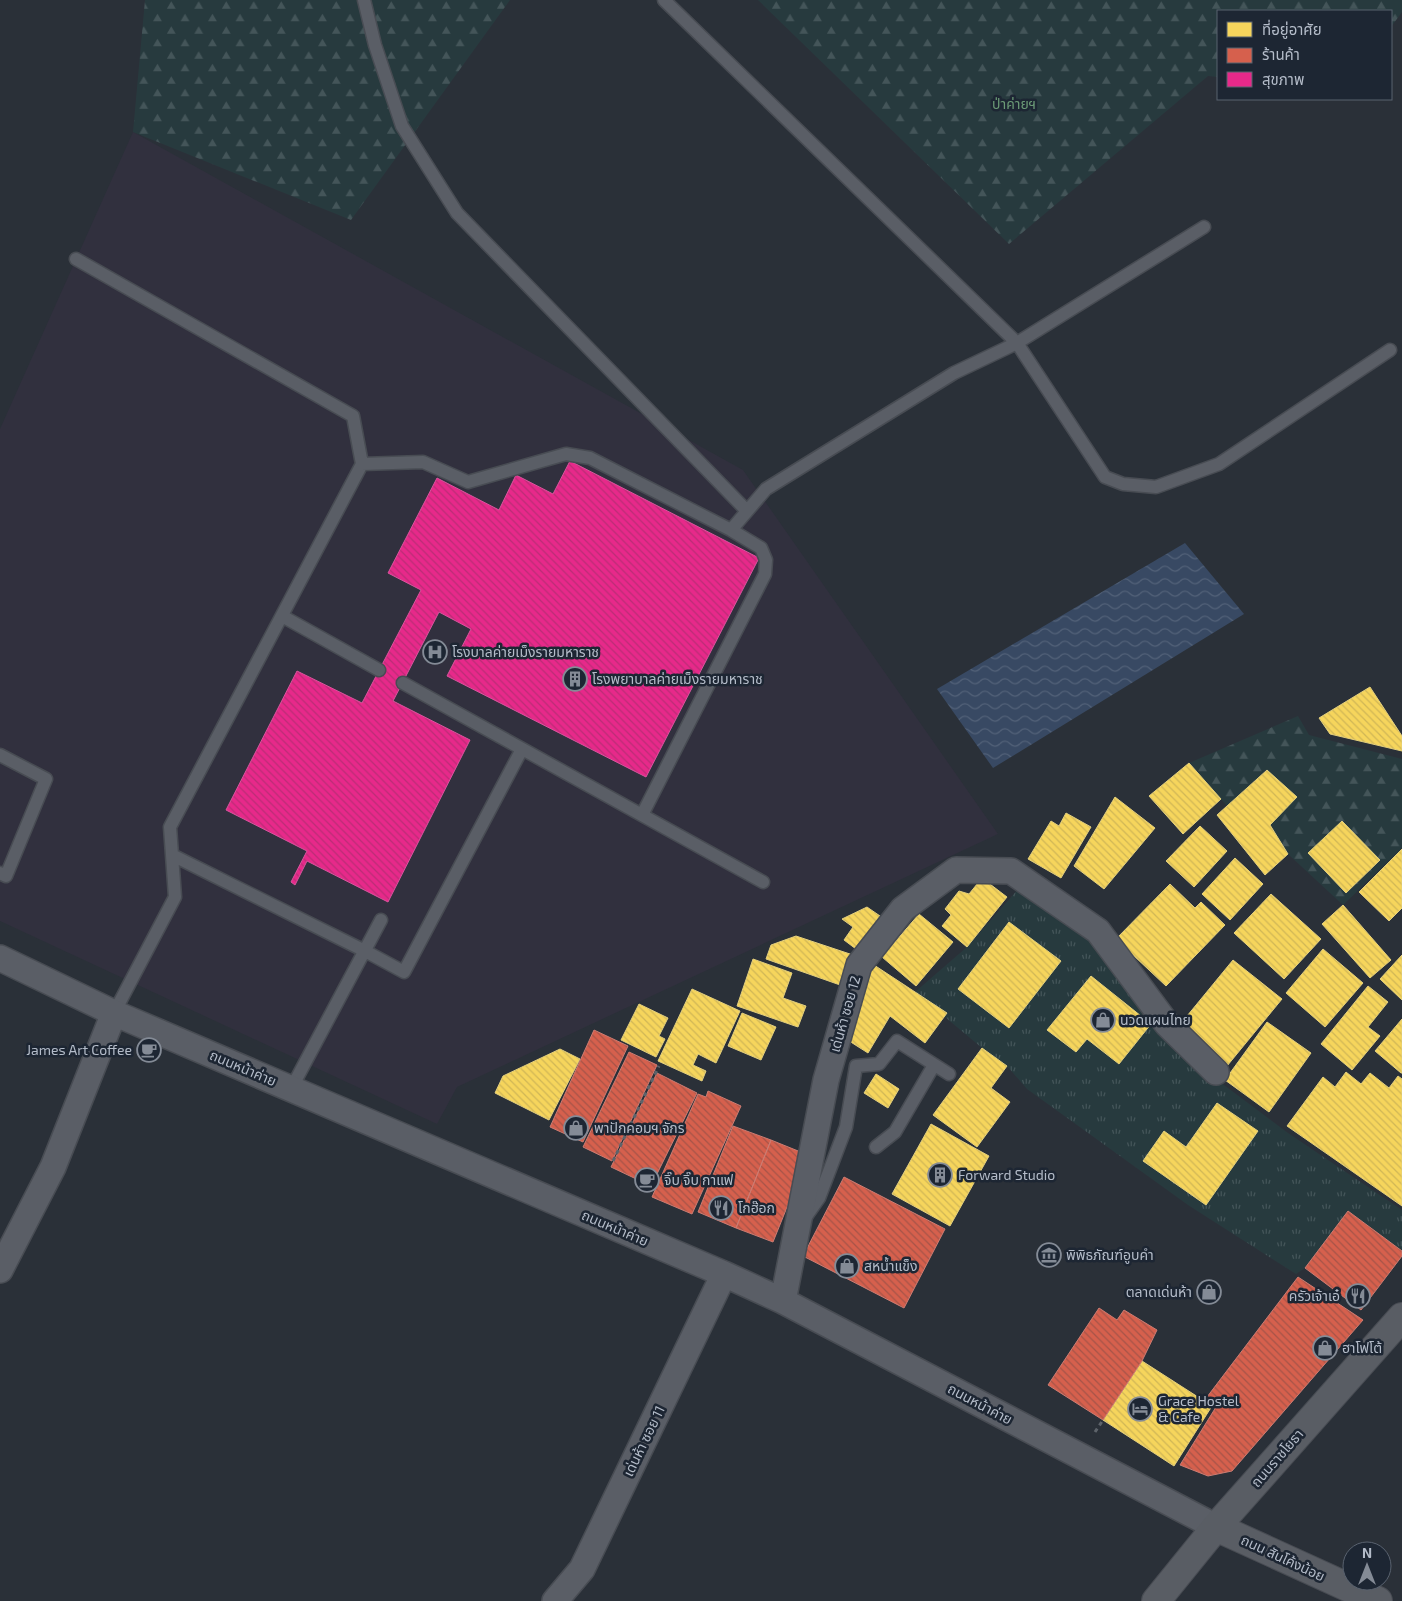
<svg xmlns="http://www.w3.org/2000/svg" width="1402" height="1601" font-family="'Exo 2','Noto Sans Thai',sans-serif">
  <defs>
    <pattern id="grass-tufts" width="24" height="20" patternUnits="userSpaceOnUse" patternTransform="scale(1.25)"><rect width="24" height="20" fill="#273a3e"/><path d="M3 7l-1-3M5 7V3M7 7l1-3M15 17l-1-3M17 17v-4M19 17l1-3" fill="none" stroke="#445559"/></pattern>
    <pattern id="forest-firs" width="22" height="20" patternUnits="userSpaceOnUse" patternTransform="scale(1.25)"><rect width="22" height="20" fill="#273a3e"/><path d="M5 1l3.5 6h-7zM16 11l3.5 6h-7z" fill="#445559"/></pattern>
    <pattern id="water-waves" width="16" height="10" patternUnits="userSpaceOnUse" patternTransform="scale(1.25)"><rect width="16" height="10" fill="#384963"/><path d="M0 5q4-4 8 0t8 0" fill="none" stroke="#526178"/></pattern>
    <pattern id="homes-back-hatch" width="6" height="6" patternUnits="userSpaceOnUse" patternTransform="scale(1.25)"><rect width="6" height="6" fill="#f6d55c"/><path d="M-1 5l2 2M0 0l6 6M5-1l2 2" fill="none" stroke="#d0b656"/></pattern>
    <pattern id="shops-back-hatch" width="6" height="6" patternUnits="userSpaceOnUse" patternTransform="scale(1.25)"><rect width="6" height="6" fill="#d6604d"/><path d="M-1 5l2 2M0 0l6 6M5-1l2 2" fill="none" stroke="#a65448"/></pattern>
    <pattern id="health-back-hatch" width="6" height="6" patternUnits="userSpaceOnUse" patternTransform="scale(1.25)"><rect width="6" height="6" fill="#e7298a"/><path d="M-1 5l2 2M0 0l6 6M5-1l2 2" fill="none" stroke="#bb2d76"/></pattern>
  </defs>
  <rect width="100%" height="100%" fill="#2a3038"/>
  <path fill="#31303e" d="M133,132L743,470L998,834L457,1087L437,1124L0,921V429Z"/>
  <path fill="url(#grass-tufts)" d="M1019,888L1045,905L1099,948L1220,1082L1288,1133L1402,1210V1251L1348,1211L1305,1268L1296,1274L1188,1205L1027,1089L1007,1066L982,1048L915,992L967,947Z"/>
  <path fill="url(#forest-firs)" d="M145,0H510L351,220L133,132Z
    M758,0H1402V12L1391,27V11H1218V77L1208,76L1009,244Z
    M1298,716L1309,735L1402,759V848L1343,905L1288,854L1270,825L1297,797L1266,770L1227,806L1189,763Z"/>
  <path fill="url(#water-waves)" d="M1185,543L1244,614L993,768L937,689Z"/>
  <path fill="url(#homes-back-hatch)" stroke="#e2ce7d" d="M1370,687L1402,736V751L1330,734L1319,718Z
    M1189,763L1221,799L1183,834L1149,796Z
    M1267,770L1297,797L1270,825L1288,854L1265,875L1217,815Z
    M1115,797L1155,828L1104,889L1074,866Z
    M1066,813L1091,827L1061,878L1028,859L1051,821L1059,826Z
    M1342,821L1380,860L1346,893L1308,853Z
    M1200,826L1227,851L1194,887L1166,861Z
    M1402,849V908L1389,921L1359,892Z
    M1235,858L1263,884L1230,920L1202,894Z
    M982,878L1007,897L967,947L942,926L951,915L945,909L959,891L969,894Z
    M1170,884L1195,908L1201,902L1225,925L1166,986L1116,939Z
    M1271,894L1321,939L1284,979L1234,933Z
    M1343,905L1391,960L1370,978L1322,924Z
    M867,907L880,916L856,949L844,940L853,927L842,919Z
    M919,914L953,942L916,986L882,957Z
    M1009,922L1061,961L1009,1028L958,989Z
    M796,936L853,955L843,986L766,959L771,945Z
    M1323,949L1363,983L1325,1027L1286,993Z
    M1402,955V1000L1380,979Z
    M753,959L792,973L783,998L806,1006L798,1027L737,1006Z
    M1233,960L1282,999L1227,1066L1178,1027Z
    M871,963L947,1013L925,1043L890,1016L868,1053L846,1039Z
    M1091,976L1151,1024L1119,1064L1087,1039L1076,1052L1047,1030Z
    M1368,986L1388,1002L1368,1027L1380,1036L1352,1070L1321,1044Z
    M692,989L740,1011L716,1063L698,1054L693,1065L706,1071L702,1081L658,1061Z
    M639,1004L668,1018L659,1036L665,1039L656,1057L621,1040Z
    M742,1013L776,1027L761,1060L728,1046Z
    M1402,1019V1073H1401L1375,1051Z
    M1267,1022L1311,1053L1269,1112L1225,1080Z
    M982,1048L1007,1066L991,1088L1010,1102L977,1147L933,1115Z
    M560,1049L580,1059L549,1120L495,1093L503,1076Z
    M1346,1072L1361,1084L1370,1073L1389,1088L1398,1076L1402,1079V1206L1287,1126L1323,1077L1335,1087Z
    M876,1074L899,1089L888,1108L864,1093Z
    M1217,1103L1258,1131L1206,1205L1143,1161L1164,1131L1186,1147Z
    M931,1124L989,1156L950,1226L892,1194Z
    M1142,1361L1212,1406L1174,1466L1103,1420Z"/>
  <path fill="url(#shops-back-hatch)" stroke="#cc7c72" d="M594,1030L628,1046L583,1142L550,1127Z
    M629,1052L657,1065L612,1161L583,1147Z
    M657,1073L697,1093L651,1186L611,1167Z
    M708,1091L741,1106L692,1214L652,1197L698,1094L706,1097Z
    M733,1126L771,1140L736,1228L698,1212Z
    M771,1140L808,1155L773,1242L736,1228Z
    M844,1177L945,1229L904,1308L803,1256Z
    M1348,1211L1402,1251V1256L1361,1310L1305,1268Z
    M1298,1277L1363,1320L1232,1471L1208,1476L1180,1465L1216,1407L1207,1397Z
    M1099,1308L1117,1320L1124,1310L1157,1330L1142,1361L1103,1420L1048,1385Z"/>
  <path fill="url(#health-back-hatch)" stroke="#d8559d" d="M570,461L759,558L646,777L447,676L471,629L439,612L393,701L470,740L388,902L307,861L295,885L291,882L307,851L226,810L297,671L362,703L421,590L388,573L437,478L499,510L516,475L553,494Z"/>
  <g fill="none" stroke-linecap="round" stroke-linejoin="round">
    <g stroke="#484c53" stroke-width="15">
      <path id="lane" d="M364,0L375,45L402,126L457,213L747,511
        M664,0L1017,343L1105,477L1123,484L1156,487L1219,464L1390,350
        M76,259L353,416L362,464L170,827L175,897L114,1013
        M362,464L423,462L468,482L566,454L590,458L731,530L761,548L766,560L765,574L642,815
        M731,530L766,489L954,373L1017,343L1204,227
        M282,616L379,670
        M403,683L763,882
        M0,755L46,779L6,876L0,873
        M172,855L365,951L404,972L522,749
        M291,1089L381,920
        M876,1147L895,1132L934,1065
        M805,1218L819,1198L846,1127L856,1066L879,1064L897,1041L949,1074"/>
    </g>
    <g stroke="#484c53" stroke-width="28">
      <path id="street" d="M0,958L114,1013L724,1274L783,1301L1216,1527
        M0,1270L53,1167L114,1013
        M783,1301L826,1080L859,965L903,909L956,870L1011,871L1098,931L1167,1024L1216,1072
        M555,1601L582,1569L724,1274"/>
    </g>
    <g stroke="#484c53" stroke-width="30">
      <path id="secondary" d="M1216,1527L1378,1601
        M1156,1601L1216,1527L1402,1317"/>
    </g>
    <path stroke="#5d636a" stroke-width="3" stroke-dasharray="4 4" stroke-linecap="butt" d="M613,1161L659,1066
      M1095,1432L1103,1420"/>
    <use href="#lane" stroke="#5a5e66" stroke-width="12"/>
    <use href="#street" stroke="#5a5e66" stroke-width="25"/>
    <use href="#secondary" stroke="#595d64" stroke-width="28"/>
  </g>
  <defs>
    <g id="hospital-ring" transform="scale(1.25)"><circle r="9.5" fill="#1d2633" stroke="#848b96" stroke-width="1.5"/><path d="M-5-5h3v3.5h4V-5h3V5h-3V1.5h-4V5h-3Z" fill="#848b96"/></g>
    <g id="building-ring" transform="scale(1.25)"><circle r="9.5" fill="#1d2633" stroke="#848b96" stroke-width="1.5"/><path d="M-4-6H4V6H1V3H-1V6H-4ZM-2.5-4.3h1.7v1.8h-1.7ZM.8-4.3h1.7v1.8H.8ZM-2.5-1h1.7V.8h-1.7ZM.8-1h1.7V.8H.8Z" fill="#848b96"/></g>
    <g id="shop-ring" transform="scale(1.25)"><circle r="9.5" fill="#1d2633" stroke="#848b96" stroke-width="1.5"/><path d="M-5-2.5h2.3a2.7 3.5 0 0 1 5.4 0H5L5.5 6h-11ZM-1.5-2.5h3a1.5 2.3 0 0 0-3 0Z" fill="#848b96"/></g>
    <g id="cafe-ring" transform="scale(1.25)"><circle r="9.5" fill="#1d2633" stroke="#848b96" stroke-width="1.5"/><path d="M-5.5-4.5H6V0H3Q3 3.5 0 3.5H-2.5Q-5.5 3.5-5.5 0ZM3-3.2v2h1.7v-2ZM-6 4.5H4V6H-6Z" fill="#848b96"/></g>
    <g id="restaurant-ring" transform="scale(1.25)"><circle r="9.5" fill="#1d2633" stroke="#848b96" stroke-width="1.5"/><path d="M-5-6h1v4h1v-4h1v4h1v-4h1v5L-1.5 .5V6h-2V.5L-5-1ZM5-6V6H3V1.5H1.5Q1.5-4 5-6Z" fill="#848b96"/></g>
    <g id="museum-ring" transform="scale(1.25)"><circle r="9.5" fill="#1d2633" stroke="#848b96" stroke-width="1.5"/><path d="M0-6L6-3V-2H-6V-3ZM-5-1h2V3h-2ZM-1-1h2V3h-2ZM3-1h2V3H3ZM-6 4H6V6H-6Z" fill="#848b96"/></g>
    <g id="hotel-ring" transform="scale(1.25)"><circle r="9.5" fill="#1d2633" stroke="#848b96" stroke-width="1.5"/><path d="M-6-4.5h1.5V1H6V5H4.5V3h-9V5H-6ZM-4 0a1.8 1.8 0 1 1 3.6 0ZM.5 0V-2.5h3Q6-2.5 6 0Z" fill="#848b96"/></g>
  </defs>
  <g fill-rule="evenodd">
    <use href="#hospital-ring" x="435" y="652"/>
    <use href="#building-ring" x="575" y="679"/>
    <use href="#shop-ring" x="1103" y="1020"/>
    <use href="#cafe-ring" x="149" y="1050"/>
    <use href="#shop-ring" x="576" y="1128"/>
    <use href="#building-ring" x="940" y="1175"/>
    <use href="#cafe-ring" x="647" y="1180"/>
    <use href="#restaurant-ring" x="721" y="1208"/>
    <use href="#museum-ring" x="1049" y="1255"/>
    <use href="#shop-ring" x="847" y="1266"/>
    <use href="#shop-ring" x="1209" y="1292"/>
    <use href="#restaurant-ring" x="1358" y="1296"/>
    <use href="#shop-ring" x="1325" y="1348"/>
    <use href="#hotel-ring" x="1140" y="1409"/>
  </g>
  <g text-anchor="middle" stroke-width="5" stroke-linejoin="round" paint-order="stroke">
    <g font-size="14" fill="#6b9a76" stroke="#1d2633">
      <text x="1014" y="109">ป่าค่ายฯ</text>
    </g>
    <g font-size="14" fill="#b4bcc9" stroke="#1d2633" text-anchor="start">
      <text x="452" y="657">โรงบาลค่ายเม็งรายมหาราช</text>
      <text x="592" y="684">โรงพยาบาลค่ายเม็งรายมหาราช</text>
      <text x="1120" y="1025">นวดแผนไทย</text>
      <text x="132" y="1055" text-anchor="end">James Art Coffee</text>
      <text x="594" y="1133">พาปักคอมฯ จักร</text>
      <text x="958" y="1180">Forward Studio</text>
      <text x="664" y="1185">จิ๊บ จิ๊บ กาแฟ</text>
      <text x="738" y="1213">โกฮ๊อก</text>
      <text x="1066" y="1260">พิพิธภัณฑ์อูบคำ</text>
      <text x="864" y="1271">สหน้ำแข็ง</text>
      <text x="1192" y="1297" text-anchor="end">ตลาดเด่นห้า</text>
      <text x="1340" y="1301" text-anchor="end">ครัวเจ้าเอ๋</text>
      <text x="1342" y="1353">ฮาโฟโต้</text>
      <text x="1158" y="1406">Grace Hostel<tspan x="1158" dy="16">&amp; Cafe</tspan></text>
    </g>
    <g font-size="14" fill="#b4bcc9" stroke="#1d2633">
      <text transform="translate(845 1014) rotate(-74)" y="5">เด่นห้า ซอย 12</text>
      <text transform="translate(243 1068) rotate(23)" y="5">ถนนหน้าค่าย</text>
      <text transform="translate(615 1228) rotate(23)" y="5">ถนนหน้าค่าย</text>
      <text transform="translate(980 1404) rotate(28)" y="5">ถนนหน้าค่าย</text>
      <text transform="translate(644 1441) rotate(-64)" y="5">เด่นห้า ซอย 11</text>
      <text transform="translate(1277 1458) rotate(-49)" y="5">ถนนราชโยธา</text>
      <text transform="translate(1283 1558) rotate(25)" y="5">ถนน สันโค้งน้อย</text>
    </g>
  </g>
  <rect x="1217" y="10" width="175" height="90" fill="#1d2633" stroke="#59626f"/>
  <rect x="1227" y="22" width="25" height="15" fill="#f6d55c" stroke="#59626f"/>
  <text x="1262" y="35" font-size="15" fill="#b4bcc9">ที่อยู่อาศัย</text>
  <rect x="1227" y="48" width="25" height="15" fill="#d6604d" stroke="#59626f"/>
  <text x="1262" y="60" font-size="15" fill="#b4bcc9">ร้านค้า</text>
  <rect x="1227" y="72" width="25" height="15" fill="#e7298a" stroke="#59626f"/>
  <text x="1262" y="85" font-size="15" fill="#b4bcc9">สุขภาพ</text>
  <g transform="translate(1367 1566)"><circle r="24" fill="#1d2633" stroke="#59626f"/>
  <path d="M0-4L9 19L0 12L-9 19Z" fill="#848b96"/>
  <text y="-8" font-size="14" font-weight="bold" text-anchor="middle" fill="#b4bcc9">N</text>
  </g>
</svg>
